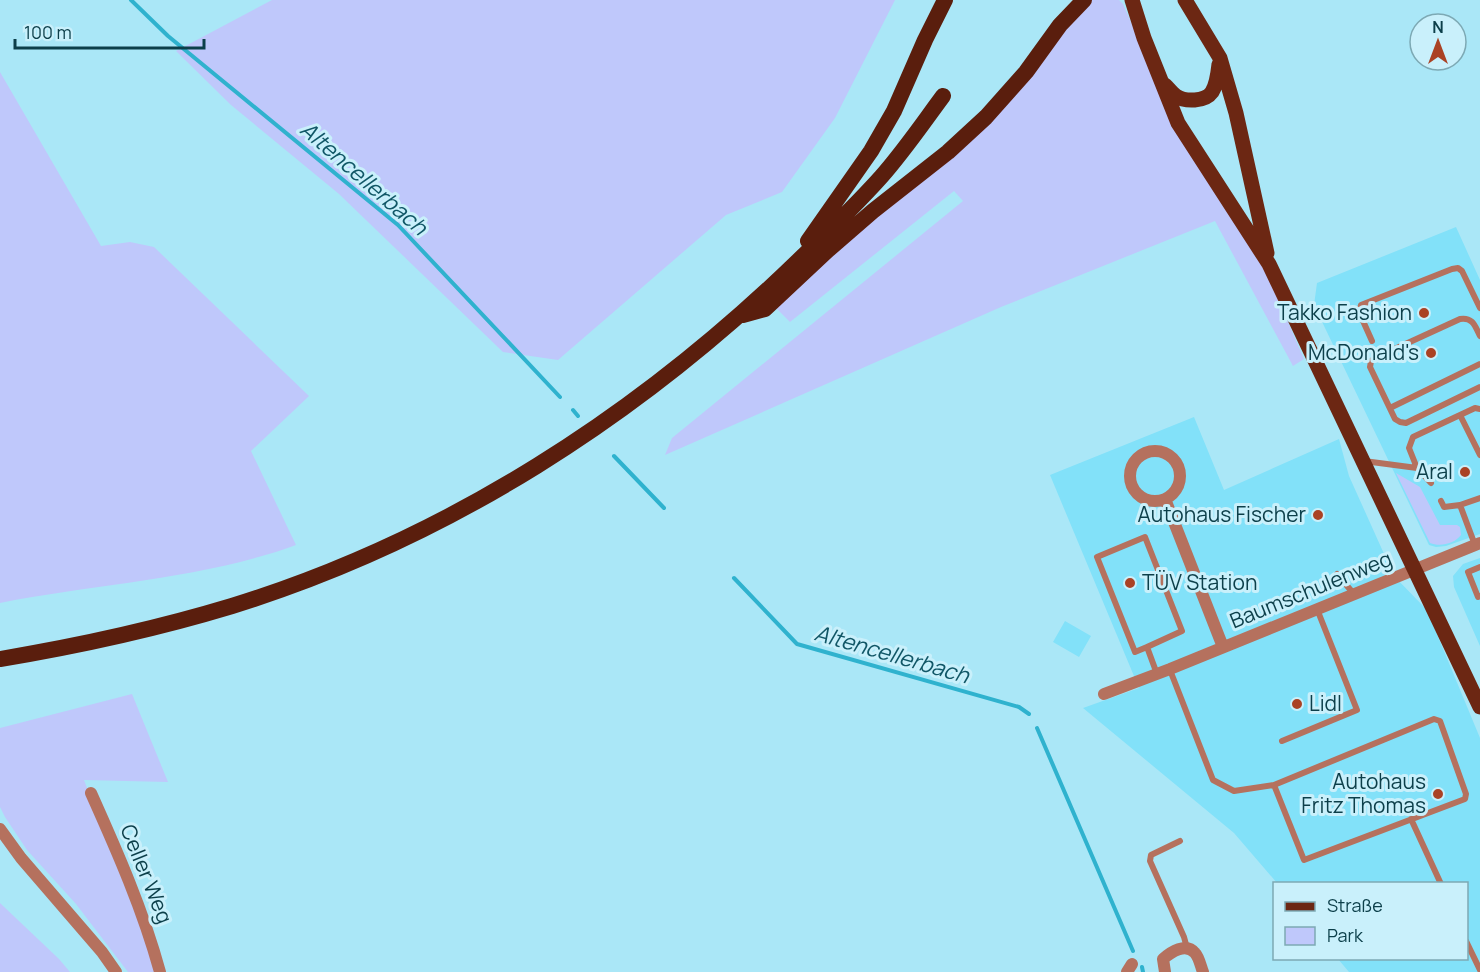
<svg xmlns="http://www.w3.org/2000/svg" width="1480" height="972" font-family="Manrope,sans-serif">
  <rect width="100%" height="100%" fill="#aae7f7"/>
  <path fill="#82e1f9" d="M1456,227L1480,280V534L1446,546L1436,547L1429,545L1314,305L1317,283Z
    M1194,417L1224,490L1339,439L1349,476L1394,576L1427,610L1480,738V972H1349L1338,959L1466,958V884L1277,883L1234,833L1083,708L1139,688L1050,475Z
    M1480,558V646L1454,587L1453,576L1463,564Z
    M1065,621L1091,636L1079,657L1053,642Z"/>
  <path fill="#bfc8fb" d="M272,0H895L835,118L782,192L726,215L558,360L503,352L339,194L231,105L176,51Z
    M1090,0H1119L1123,4L1139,40L1264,267L1304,359L1293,366L1215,221L1001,307L665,455L672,438L963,201L954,191L790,322L773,305L879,215Z
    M0,72L101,246L130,242L154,247L309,396L251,451L296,545C200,580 100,583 0,603Z
    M1396,473L1420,487L1440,525H1457L1460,527L1461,535C1454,544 1440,547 1430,543Z
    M132,694L168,782L84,780L146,941L154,972H128L76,904L27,850L5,817L0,807V728Z
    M0,903L59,959L70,972H0Z"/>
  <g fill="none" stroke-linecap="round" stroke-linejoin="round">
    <path stroke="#2fb2ce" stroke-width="4" d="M131,0L168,36L398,225L560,397
      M573,410L578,416
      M614,456L664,508
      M734,578L797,644L1019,707L1029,714
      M1037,728L1133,951
      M1142,967L1143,972"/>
    <path stroke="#b5715e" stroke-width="6" d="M1480,336C1475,326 1473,317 1460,319L1375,358L1371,361L1370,367L1395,419L1400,422L1406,423L1480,387
      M1372,341L1359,312L1361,305L1452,269L1458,268L1462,271L1480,308
      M1390,408L1480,364
      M1461,417L1480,455
      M1364,461L1417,468
      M1431,483L1417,468L1409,448L1413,437L1475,408L1480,409
      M1441,501L1444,507L1460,505L1475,545
      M1460,505L1480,498
      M1480,567L1468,572L1478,597L1480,596
      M1337,574L1354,594
      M1147,647L1135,652L1097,557L1145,537L1182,631L1147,647L1157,674
      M1170,670L1213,780L1234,791L1274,785L1434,719L1440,721L1466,794L1465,799L1304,860L1274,785
      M1282,741L1357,710L1317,609
      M1411,819L1441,884
      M1180,841L1151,855L1150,861L1184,937L1187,948
      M1466,941L1480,970"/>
    <path stroke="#b5715e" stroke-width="12" d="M1130 476a25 25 0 1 1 50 0a25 25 0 1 1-50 0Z
      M1165,499L1223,647
      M1104,694L1170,669L1480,543
      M91,793C117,851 143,910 160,972
      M0,829L21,858L102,952L116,972
      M1127,972L1132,964
      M1165,972L1163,959C1171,952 1186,942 1195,953C1199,957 1201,967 1203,972"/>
    <path stroke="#6c2713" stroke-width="15" d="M1132,0L1144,38L1178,123L1269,264L1480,707
      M1185,0L1220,58L1236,113L1267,253
      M1165,85C1169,89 1172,93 1176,96C1185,102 1205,102 1212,92C1217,84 1218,73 1219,64"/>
    <path stroke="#5a1e0d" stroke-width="16" d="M808,241L871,151L894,111L925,40L945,0
      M743,315L765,309L828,250L873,211L948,152L986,117L1026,72L1060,25L1084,0
      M0,659C78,646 156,629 232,606C448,539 640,415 802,257C829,231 856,205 881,177C904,151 923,123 943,96"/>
  </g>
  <g fill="#aa4224" stroke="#c9f0fb" stroke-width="2">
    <circle cx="1424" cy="313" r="6"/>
    <circle cx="1431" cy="353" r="6"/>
    <circle cx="1465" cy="472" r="6"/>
    <circle cx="1318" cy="515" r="6"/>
    <circle cx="1130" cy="583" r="6"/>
    <circle cx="1297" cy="704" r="6"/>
    <circle cx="1438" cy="794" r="6"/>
  </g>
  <g text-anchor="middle" stroke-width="6" stroke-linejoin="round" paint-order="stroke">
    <g font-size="21" fill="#0c3f4a" stroke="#c9f0fb" text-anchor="end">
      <text x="1412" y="320">Takko Fashion</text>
      <text x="1419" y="360">McDonald's</text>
      <text x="1453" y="479">Aral</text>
      <text x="1306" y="522">Autohaus Fischer</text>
      <text x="1142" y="590" text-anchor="start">TÜV Station</text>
      <text x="1309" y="711" text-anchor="start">Lidl</text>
      <text x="1426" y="789">Autohaus<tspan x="1426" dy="24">Fritz Thomas</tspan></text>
    </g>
    <g font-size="21" fill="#0c3f4a" stroke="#c9f0fb">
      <text transform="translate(1311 590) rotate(-22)" y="7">Baumschulenweg</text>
      <text transform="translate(146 874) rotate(68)" y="7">Celler Weg</text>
    </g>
    <g font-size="22" font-style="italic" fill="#115767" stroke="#c9f0fb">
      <text transform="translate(364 178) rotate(41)" y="8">Altencellerbach</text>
      <text transform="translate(892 654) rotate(16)" y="8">Altencellerbach</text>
    </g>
  </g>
  <rect x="1273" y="882" width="195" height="78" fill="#c9f0fb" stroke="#7da9b4" stroke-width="1.5"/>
  <rect x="1285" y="902" width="30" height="9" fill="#6c2713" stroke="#7da9b4" stroke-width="1.5"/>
  <text x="1327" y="912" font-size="18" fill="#0c3f4a">Straße</text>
  <rect x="1285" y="927" width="30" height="18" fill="#bfc8fb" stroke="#7da9b4" stroke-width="1.5"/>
  <text x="1327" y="942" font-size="18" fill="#0c3f4a">Park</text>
  <g transform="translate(1438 42)"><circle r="28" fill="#c9f0fb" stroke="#7da9b4" stroke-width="1.5"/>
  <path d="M0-4.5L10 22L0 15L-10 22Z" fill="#aa4224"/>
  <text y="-9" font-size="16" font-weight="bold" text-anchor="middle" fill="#0c3f4a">N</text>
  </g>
  <path d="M15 39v9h189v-9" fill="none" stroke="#0c3f4a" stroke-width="3"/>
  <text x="24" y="39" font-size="18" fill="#0c3f4a" stroke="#c9f0fb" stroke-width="4.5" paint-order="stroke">100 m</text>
</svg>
